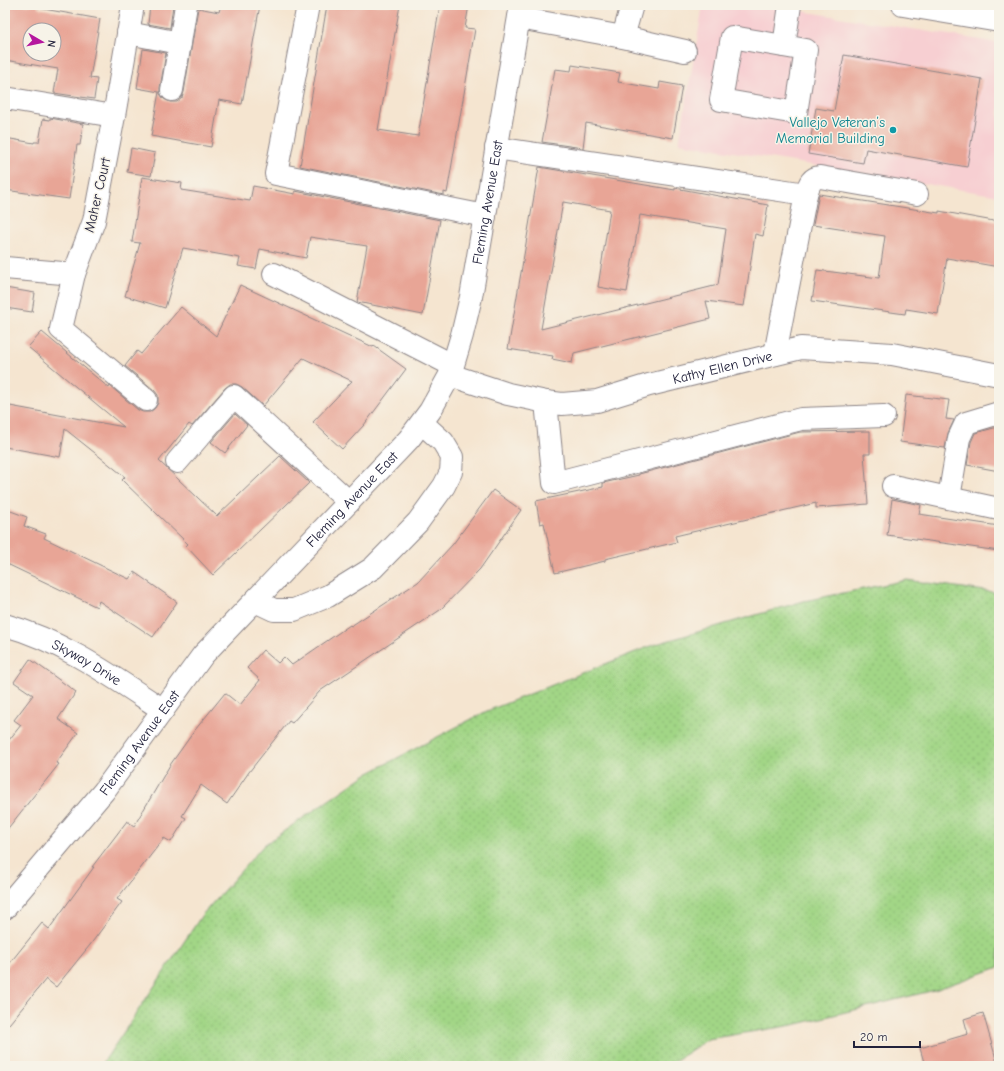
<svg xmlns="http://www.w3.org/2000/svg" width="1004" height="1071" font-family="'Comic Neue',sans-serif">
  <defs>
    <pattern id="grass-dots" width="8" height="8" patternUnits="userSpaceOnUse"><rect width="8" height="8" fill="#a2d686"/><path d="M2 2h.1M6 6h.1" fill="none" stroke="#8bb775" stroke-width="1.8" stroke-linecap="round"/></pattern>
  </defs>
  <rect width="100%" height="100%" fill="#f7f3e8"/>
  <filter id="ink" filterUnits="userSpaceOnUse"><feTurbulence type="fractalNoise" baseFrequency=".025" numOctaves="2"/><feDisplacementMap in="SourceGraphic" scale="8" xChannelSelector="R" yChannelSelector="G"/><feConvolveMatrix kernelMatrix="1 2 1 2 8 2 1 2 1" color-interpolation-filters="sRGB"/></filter>
  <filter id="wash" filterUnits="userSpaceOnUse"><feTurbulence type="fractalNoise" baseFrequency=".012" numOctaves="4" result="noise"/><feDisplacementMap in="SourceGraphic" scale="16" xChannelSelector="R" yChannelSelector="G"/><feGaussianBlur stdDeviation="0.9" result="paint"/><feColorMatrix in="noise" values="0 0 0 0 0 0 0 0 0 0 0 0 0 0 0 0 0 1.4 0 .05"/><feComposite in="paint" operator="in"/></filter>
  <g filter="url(#wash)">
    <rect width="100%" height="100%" fill="#f5e5d0"/>
    <path fill="#f7cfd2" d="M703,5H764L999,43V196L679,143Z"/>
    <path fill="url(#grass-dots)" stroke="#627c60" d="M907,580L999,593V967L935,990L793,1025L708,1039L667,1066H101L202,915L264,845L365,775L487,711L653,645L804,601Z"/>
    <g id="blocks">
      <path fill="#e8a596" fill-rule="evenodd" d="M5,5H38V8L100,19L90,78L97,79L94,99L54,93L58,69L5,60ZM30,30H54V54H30Z
        M150,5H173L170,28L148,24Z
        M221,5H260L242,104L219,100L211,147L151,136L159,92L137,88L143,49L166,53L160,88V94L164,99L170,102H177L182,98L184,92L198,8L219,12Z
        M327,5H400L378,130L418,136L440,5H469L465,28L475,29L447,193L444,192V195L300,166Z
        M844,55L982,79L967,167L866,149L863,163L808,154L816,108L834,111Z
        M572,65L620,73L618,82L659,89L660,82L682,86L673,138L586,123L583,148L542,142L555,69L571,71Z
        M50,118L83,124L80,145H77L69,199L5,190V138L34,143V142H39L43,119L50,120Z
        M131,148L155,153L151,176L127,172Z
        M539,167L675,190V188L768,205L763,236L755,234L744,306L706,301L710,319L574,353L572,363L552,359L553,356L508,349ZM563,202L610,210L598,287L627,292L640,215L726,229L718,285L541,329Z
        M142,177L182,183L181,190L250,201L253,186L295,194V191L440,220L423,315L357,302L367,246L310,237L306,258L260,249L256,269L238,266L240,258L183,248L165,308L125,296L140,243L132,242Z
        M819,194L939,213V211L999,222V267L947,258L938,314L906,309L905,314L812,301L817,270L879,278L885,236L813,225Z
        M240,285L373,347L374,346L406,369L364,425L342,449L313,422L352,381L303,358L263,406L242,387L236,384H230L225,388L192,426L189,424L159,461L217,516L280,456L309,483L213,575L186,546L188,544L122,480L125,477L65,429L60,457L5,447V435L10,406L124,427L28,347L42,332L109,388L110,386L138,410L143,412H150L155,408L158,403V395L154,390L125,366L137,351L141,354L181,307L216,336Z
        M5,288L35,293L32,312L5,308Z
        M906,395L949,400L946,419L954,420L948,433L945,448L900,442Z
        M235,414L247,425L225,453L211,442Z
        M994,428H999V471L967,465L971,442L975,433Z
        M870,431V454H864L868,504L816,508V503L675,536L677,542L605,559V561L555,573L544,523L540,524L536,501L603,487V483L639,475V474L800,432Z
        M493,490L521,510L480,569L440,610L320,691L292,723L289,721L249,772L227,804L201,785L182,816L186,818L171,842L164,838L117,899L122,902L90,945L56,987L46,979L5,1029V969L42,923L49,929L94,867H92L127,821L134,826L170,765L195,730L225,693L240,705L260,680L247,668L263,650L278,663L284,657L292,665L350,625L351,626L418,582L453,544Z
        M892,499L921,505L919,514L999,526V551L887,535Z
        M8,510L27,517L24,526L46,534L44,538L129,579L134,572L177,602L153,637L99,601L97,607L5,563V521Z
        M30,659L76,692L58,719L78,733L56,763L59,764L5,832V745L21,725L14,720L33,695L14,682Z
        M983,1013L998,1066H925L920,1048L968,1034L964,1019Z"/>
    </g>
  </g>
  <g filter="url(#ink)">
    <use href="#blocks" fill-opacity="0" stroke="#8c8486" stroke-width="1"/>
    <g fill="none" stroke-linecap="round" stroke-linejoin="round">
      <g stroke="#8c8486" stroke-width="24">
        <g id="minor">
          <path d="M133,5L114,116L94,221L74,274L61,329L146,400"/>
          <path d="M308,5L276,174L485,216"/>
          <path d="M903,5L999,21"/>
          <path d="M519,18L623,37L685,51"/>
          <path d="M128,33L180,43L186,5"/>
          <path d="M623,37L632,5"/>
          <path d="M732,37L806,50L796,113L721,100Z"/>
          <path d="M784,46L790,5"/>
          <path d="M172,90L180,43"/>
          <path d="M5,98L114,116"/>
          <path d="M496,148L806,194"/>
          <path d="M5,268L74,274"/>
          <path d="M274,274L452,365"/>
          <path d="M775,354L806,194C809,186 810,178 820,177L917,194"/>
          <path id="s1" d="M450,375L508,394L546,402L562,404L597,401L649,385L801,348L892,354L999,375"/>
          <path d="M546,402L554,483L801,419L884,416"/>
          <path d="M177,462L234,396L349,502"/>
          <path d="M893,486L999,509"/>
          <path d="M949,498L959,438L966,423L999,413"/>
          <path d="M255,601L274,610H294L328,596L373,568L418,522L444,486L451,472L452,457L443,442L422,423"/>
          <path id="s2" d="M5,625C63,641 113,677 163,710"/>
          <path id="s3" d="M5,908L104,791L203,655L409,439L430,411L450,375L462,335L471,297L521,5"/>
        </g>
      </g>
      <use href="#minor" stroke="#fff" stroke-width="22"/>
    </g>
  </g>
  <circle fill="#0f9aa8" stroke="#f7f3e8" stroke-width="1.5" cx="893" cy="130" r="4"/>
  <g text-anchor="middle" stroke-width="3" stroke-linejoin="round" paint-order="stroke">
    <g font-size="14" fill="#0d838f" stroke="#f7f3e8" text-anchor="end">
      <text x="885" y="127">Vallejo Veteran’s<tspan x="885" dy="16">Memorial Building</tspan></text>
    </g>
    <g font-size="14" fill="#22223b" stroke="#f7f3e8">
      <text transform="translate(97 195) rotate(-77)" y="5">Maher Court</text>
      <text dy="5" stroke="none"><textPath href="#s3" startOffset="873">Fleming Avenue East</textPath></text>
      <text dy="5" stroke="none"><textPath href="#s1" startOffset="281">Kathy Ellen Drive</textPath></text>
      <text dy="5" stroke="none"><textPath href="#s3" startOffset="537">Fleming Avenue East</textPath></text>
      <text dy="5" stroke="none"><textPath href="#s2" startOffset="90">Skyway Drive</textPath></text>
      <text dy="5" stroke="none"><textPath href="#s3" startOffset="213">Fleming Avenue East</textPath></text>
    </g>
  </g>
  <rect width="1004" height="1071" fill="none" stroke="#f7f3e8" stroke-width="20"/>
  <g transform="translate(42 42) rotate(99)"><circle r="19" fill="#f7f3e8" stroke="#a29fa3"/>
  <path d="M0-3L7 15L0 10L-7 15Z" fill="#b5179e"/>
  <text y="-6" font-size="11" font-weight="bold" text-anchor="middle" fill="#22223b">N</text>
  </g>
  <path d="M854 1041v6h66v-6" fill="none" stroke="#22223b" stroke-width="2"/>
  <text x="860" y="1041" font-size="12" fill="#22223b" stroke="#f7f3e8" stroke-width="3" paint-order="stroke">20 m</text>
</svg>
